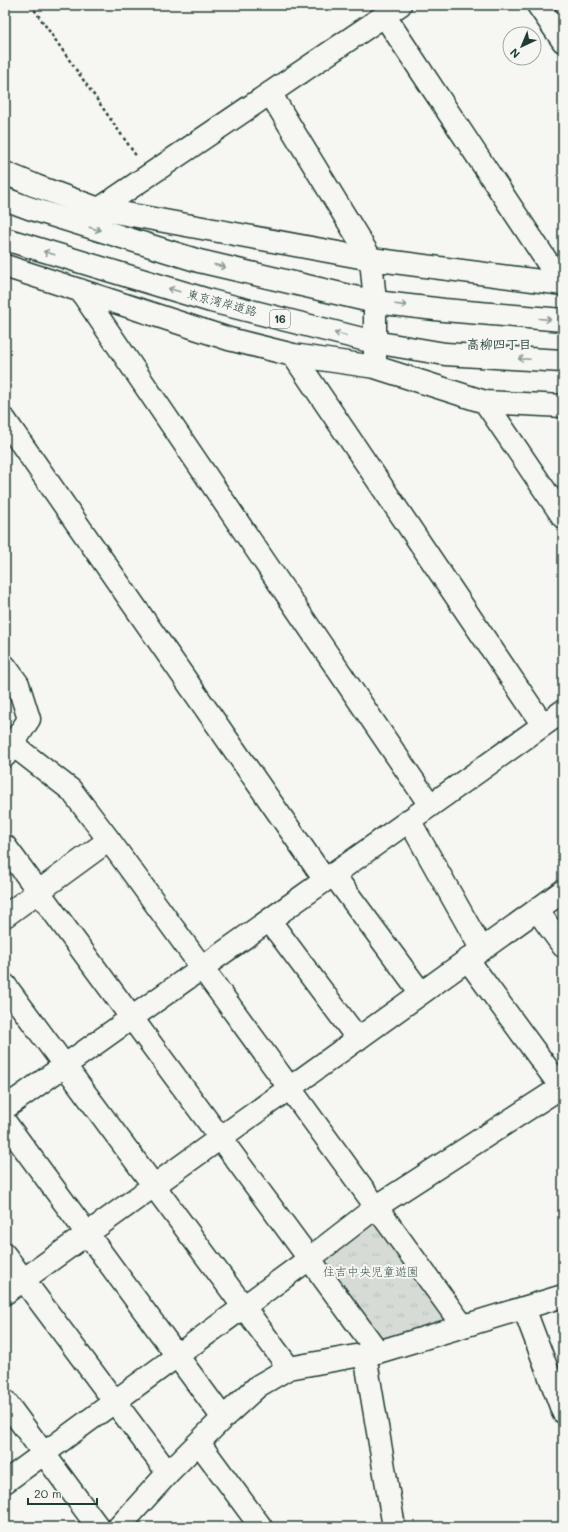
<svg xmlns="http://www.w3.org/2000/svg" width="568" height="1532" font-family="Mali,'Klee One',sans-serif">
  <defs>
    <pattern id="park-tufts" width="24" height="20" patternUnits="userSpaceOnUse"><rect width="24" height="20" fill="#d6dbd6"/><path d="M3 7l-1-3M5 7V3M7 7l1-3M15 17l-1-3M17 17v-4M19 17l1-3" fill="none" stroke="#b7bdb8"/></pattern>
  </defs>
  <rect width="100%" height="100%" fill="#f6f6f2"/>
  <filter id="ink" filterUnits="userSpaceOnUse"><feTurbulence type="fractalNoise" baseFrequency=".025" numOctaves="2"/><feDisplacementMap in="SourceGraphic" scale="8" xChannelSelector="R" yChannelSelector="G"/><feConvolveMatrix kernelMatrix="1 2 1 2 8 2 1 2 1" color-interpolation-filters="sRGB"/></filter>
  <g filter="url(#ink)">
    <path fill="url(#park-tufts)" stroke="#7a8c85" d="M376,1207L463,1326L378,1352L309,1259Z"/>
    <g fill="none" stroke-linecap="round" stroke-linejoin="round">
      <g stroke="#1f3d34" stroke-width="25">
        <path id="minor" d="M538,5L563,41
          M384,15L552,269L556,283
          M270,93L371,259L375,302V361
          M5,173L36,186L99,209L371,259L563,284
          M99,209L400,5
          M5,266L229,339L293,355L375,367L485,402L563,406
          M80,290L430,805
          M293,355L543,725
          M485,402L563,517
          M5,420L325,880
          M5,666L18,684L29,719L5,756
          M13,745L71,790L109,840L463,1326
          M409,820L482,950
          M5,846L378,1352
          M333,874L421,993
          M537,910L563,946
          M5,916L109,840
          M269,920L358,1039
          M468,960L561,1087
          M5,985L289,1368
          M5,1108L563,711
          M5,1122L223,1418
          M5,1255L168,1473
          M5,1293L563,891
          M524,1308L563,1412
          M365,1355L394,1527
          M5,1401L98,1527
          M199,1443L261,1527
          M5,1482L309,1259L376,1207L563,1086
          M119,1527L168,1473L223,1418L258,1386L289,1368L378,1352L563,1296"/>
      </g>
      <g stroke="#1f3d34" stroke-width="25">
        <path id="trunk" d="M5,199L29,208L199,261L375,302L444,310L563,320
          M5,239L211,301L374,342L445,354L563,361"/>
      </g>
      <path stroke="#1f3d34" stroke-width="2.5" stroke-dasharray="3 3" stroke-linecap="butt" d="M31,5L137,157"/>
      <use href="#minor" stroke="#f6f6f2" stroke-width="22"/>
      <use href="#trunk" stroke="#f6f6f2" stroke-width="22"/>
    </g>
    <defs><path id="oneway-shaft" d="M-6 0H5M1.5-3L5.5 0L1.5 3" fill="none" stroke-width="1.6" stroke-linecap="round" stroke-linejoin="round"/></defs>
    <g stroke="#8a9a93">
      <use href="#oneway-shaft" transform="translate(95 229) rotate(17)"/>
      <use href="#oneway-shaft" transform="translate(49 253) rotate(-163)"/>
      <use href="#oneway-shaft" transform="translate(220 266) rotate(13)"/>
      <use href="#oneway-shaft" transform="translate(174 290) rotate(-163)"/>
      <use href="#oneway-shaft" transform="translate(401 305) rotate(7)"/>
      <use href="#oneway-shaft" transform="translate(545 319) rotate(5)"/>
      <use href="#oneway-shaft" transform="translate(340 334) rotate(-166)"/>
      <use href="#oneway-shaft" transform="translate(524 359) rotate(-177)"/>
    </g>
  </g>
  <g text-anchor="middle" stroke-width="4" stroke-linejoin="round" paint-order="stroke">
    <rect fill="#f6f6f2" stroke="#60746d" stroke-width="1" x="270" y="310" width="20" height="18" rx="3"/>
    <g font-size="11" font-weight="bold" fill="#1f3d34">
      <text x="280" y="323">16</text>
    </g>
    <g font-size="12" fill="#1f3d34" stroke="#f6f6f2">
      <text transform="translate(222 303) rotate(15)" y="4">東京湾岸道路</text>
    </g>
    <g font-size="12" fill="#445d54" stroke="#f6f6f2">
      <text x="371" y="1276">住吉中央児童遊園</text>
    </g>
    <g font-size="13" font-weight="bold" fill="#1f3d34" stroke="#f6f6f2">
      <text x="499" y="349">高柳四丁目</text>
    </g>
  </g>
  <rect width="568" height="1532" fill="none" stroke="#f6f6f2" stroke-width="20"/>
  <rect x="10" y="10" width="548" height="1512" fill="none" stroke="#1f3d34" stroke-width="1.5" filter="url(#ink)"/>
  <g transform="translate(522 46) rotate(224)"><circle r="19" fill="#f6f6f2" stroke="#a0aca6"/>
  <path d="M0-3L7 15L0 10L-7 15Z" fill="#1f3d34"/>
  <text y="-6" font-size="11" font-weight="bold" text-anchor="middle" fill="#1f3d34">N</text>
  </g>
  <path d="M28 1498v6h69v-6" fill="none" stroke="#1f3d34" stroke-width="2"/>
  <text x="34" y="1498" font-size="12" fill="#1f3d34" stroke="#f6f6f2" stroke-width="3" paint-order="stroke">20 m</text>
</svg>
